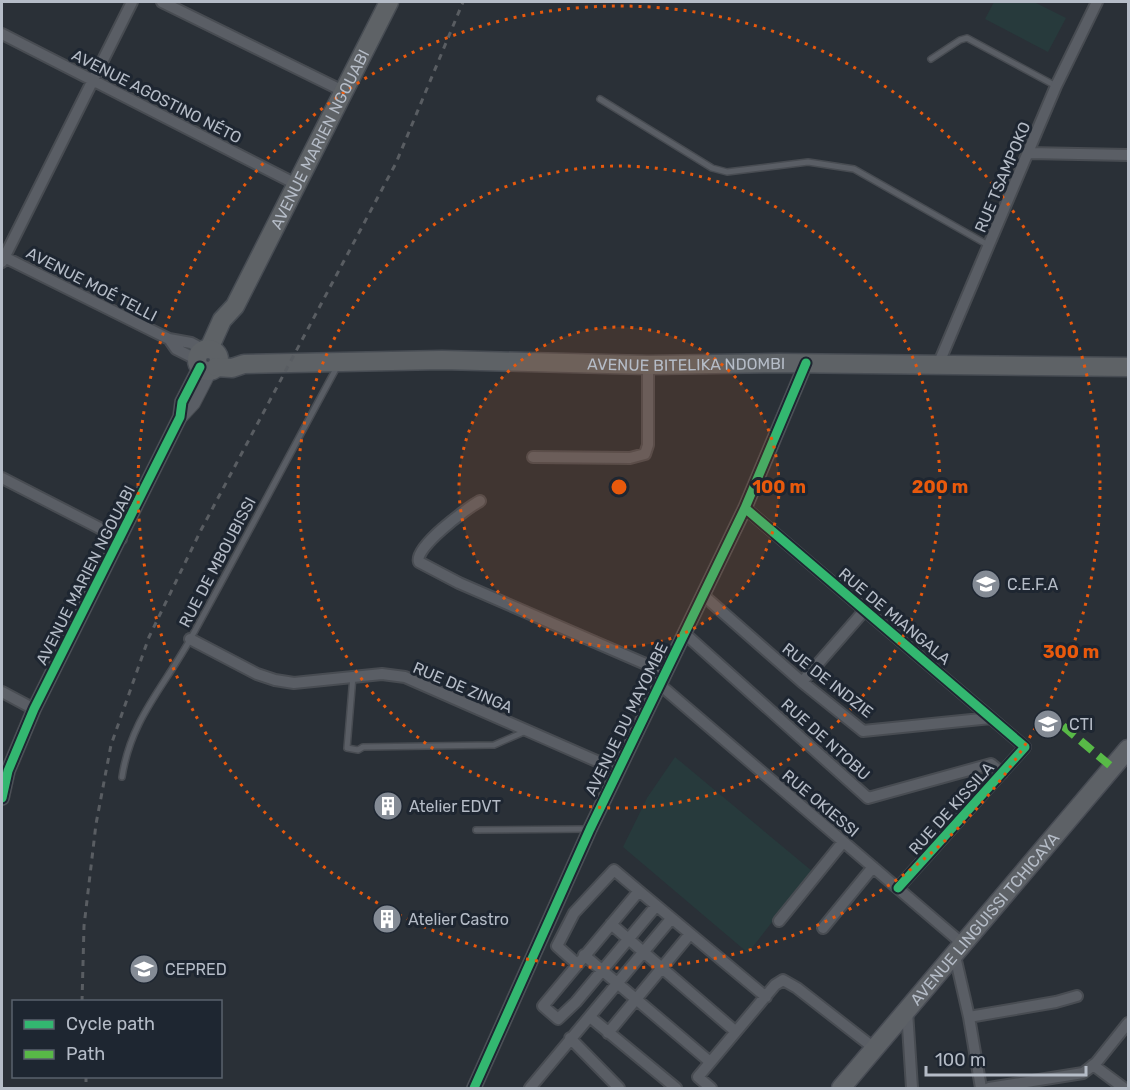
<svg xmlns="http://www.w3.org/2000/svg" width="1130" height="1090" font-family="Rubik,sans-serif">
  <rect width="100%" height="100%" fill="#2a3037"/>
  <path fill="#273a3c" d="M994,2H1034L1066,18L1048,52L985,19Z
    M675,757L812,871L748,953L623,847L647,798Z"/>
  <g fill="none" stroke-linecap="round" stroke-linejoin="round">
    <g stroke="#484c52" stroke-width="8">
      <path id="service" d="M931,59L960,40L967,38L1056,86
        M600,99L712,168L727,172L808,162L854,169L988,245
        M353,676L347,748L358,750L363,747L494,745L526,731
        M122,777C131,718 165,686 192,636C241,547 288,457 337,367
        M476,830L588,829"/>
    </g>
    <g stroke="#484c52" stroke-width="14">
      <path id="minor" d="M162,2L345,92
        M2,34L298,185
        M1029,153L1128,155
        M2,256L169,339L191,343L204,350
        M2,262L132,2
        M169,339L176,349L198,360
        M938,365L1056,86L1097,2
        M533,457L630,458L645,454L648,445V365
        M2,478L121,539
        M480,501C467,508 413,548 419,562L459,583L664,672
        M745,508L1025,747L898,888
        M703,595L802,682L863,731L991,718
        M684,633L868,798L991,764L1002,773
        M190,639L257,674L275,680L294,683L382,674L405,677L617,770
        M802,682L864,611
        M659,684L964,945
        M2,692L34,709
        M656,906L576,1002L558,1019L543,1006L639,891L766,997
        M779,921L843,842
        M611,924L735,1031
        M823,928L873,867
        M584,955L709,1061
        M955,956L969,1017L981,1088
        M577,964L557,946L574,913L614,870L639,891
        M907,1011L912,1088
        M590,1017L676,1088
        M969,1017L1056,1002L1077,996
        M608,1033L690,934
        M570,1038L619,1088
        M1093,1065L1124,1088
        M530,1088L671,919
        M711,1088L698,1077L775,985L783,980L797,988L874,1048
        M989,1088L1083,1073L1096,1063L1128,1023"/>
    </g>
    <g stroke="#484c52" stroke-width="16">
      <path id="tertiary" d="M180,417L193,403L210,370
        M2,798L8,771L34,709L180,417L182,402L200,367
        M474,1088L590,829L745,508L806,363"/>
    </g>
    <g stroke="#484c54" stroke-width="21">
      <g id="primary">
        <path id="s1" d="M841,1088L1128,749"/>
      </g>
    </g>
    <g stroke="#474c53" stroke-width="21">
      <g id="trunk">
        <path id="s2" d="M209,349L222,320L235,306L389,2"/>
        <circle cx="208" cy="360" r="11"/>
        <path id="s3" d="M216,367L232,368L244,364L442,360L648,365L779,363L1128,367"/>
      </g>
    </g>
    <use href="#service" stroke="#5a5e65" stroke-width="5"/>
    <use href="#minor" stroke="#5a5e65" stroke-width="10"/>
    <use href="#tertiary" stroke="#5a5e65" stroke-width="14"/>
    <use href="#primary" stroke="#5d6166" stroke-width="18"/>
    <use href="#trunk" stroke="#5e6266" stroke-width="18"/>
    <path stroke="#595d62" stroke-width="3" stroke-dasharray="6 6" stroke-linecap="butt" d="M82,1002L84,926L96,824L111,745L149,637L201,530L396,163L463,2
      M86,1076V1088"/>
    <path stroke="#58b947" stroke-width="8" stroke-dasharray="15 8" stroke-linecap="butt" d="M1063,726L1113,768"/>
    <g stroke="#1e2631" stroke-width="13">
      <path id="cycleway" d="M745,508L1025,747L898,888
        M2,798L8,771L34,709L180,417L182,402L200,367
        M474,1088L590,829L745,508L806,363"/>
    </g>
    <use href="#cycleway" stroke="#33b770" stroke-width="9"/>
  </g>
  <circle cx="619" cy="487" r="160" fill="#e8590c" fill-opacity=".12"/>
  <g fill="none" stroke="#e8590c" stroke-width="3" stroke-dasharray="3 6">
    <circle cx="619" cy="487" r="160"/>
    <circle cx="619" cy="487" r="321"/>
    <circle cx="619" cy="487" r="481"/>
  </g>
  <defs>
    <g id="school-disc" transform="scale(1.5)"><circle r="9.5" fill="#848b95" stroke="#1e2631"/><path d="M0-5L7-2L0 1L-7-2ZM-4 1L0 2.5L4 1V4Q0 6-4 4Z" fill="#fff"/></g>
    <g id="building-disc" transform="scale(1.5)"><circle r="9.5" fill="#848b95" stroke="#1e2631"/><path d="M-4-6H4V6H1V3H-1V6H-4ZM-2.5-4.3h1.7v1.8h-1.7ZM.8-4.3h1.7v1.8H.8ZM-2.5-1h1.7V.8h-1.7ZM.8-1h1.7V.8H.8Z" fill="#fff"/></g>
    <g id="university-disc" transform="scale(1.5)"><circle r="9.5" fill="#848b95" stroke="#1e2631"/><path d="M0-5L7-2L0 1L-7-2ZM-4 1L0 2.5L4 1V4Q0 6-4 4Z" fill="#fff"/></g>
  </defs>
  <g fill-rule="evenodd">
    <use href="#school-disc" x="986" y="584"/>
    <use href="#school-disc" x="1048" y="724"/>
    <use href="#building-disc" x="388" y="806"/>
    <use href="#building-disc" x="387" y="919"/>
    <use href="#university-disc" x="144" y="969"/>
  </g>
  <g text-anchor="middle" stroke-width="6" stroke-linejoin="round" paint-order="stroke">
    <g font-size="16" fill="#b5bcc7" stroke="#1e2631">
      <text transform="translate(157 96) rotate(27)" y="6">AVENUE AGOSTINO NÉTO</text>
      <text dy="6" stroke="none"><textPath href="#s2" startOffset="238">AVENUE MARIEN NGOUABI</textPath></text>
      <text transform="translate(1002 177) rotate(-67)" y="6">RUE TSAMPOKO</text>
      <text transform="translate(92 284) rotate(27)" y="6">AVENUE MOÉ TELLI</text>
      <text dy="6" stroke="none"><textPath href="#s3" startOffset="471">AVENUE BITELIKA NDOMBI</textPath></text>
      <text transform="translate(217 562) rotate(-62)" y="6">RUE DE MBOUBISSI</text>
      <text transform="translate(85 575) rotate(-63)" y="6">AVENUE MARIEN NGOUABI</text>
      <text transform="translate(895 616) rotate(40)" y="6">RUE DE MIANGALA</text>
      <text transform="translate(828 680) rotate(38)" y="6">RUE DE INDZIE</text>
      <text transform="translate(463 687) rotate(23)" y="6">RUE DE ZINGA</text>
      <text transform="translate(626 719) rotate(-64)" y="6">AVENUE DU MAYOMBE</text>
      <text transform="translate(826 739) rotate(42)" y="6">RUE DE NTOBU</text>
      <text transform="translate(821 803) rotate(40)" y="6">RUE OKIESSI</text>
      <text transform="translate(951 808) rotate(-48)" y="6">RUE DE KISSILA</text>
      <text dy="6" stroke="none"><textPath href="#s1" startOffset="222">AVENUE LINGUISSI TCHICAYA</textPath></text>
    </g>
    <g font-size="16" fill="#b5bcc7" stroke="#1e2631" text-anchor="start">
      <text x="1007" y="590">C.E.F.A</text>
      <text x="1069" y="730">CTI</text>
      <text x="409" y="812">Atelier EDVT</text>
      <text x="408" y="925">Atelier Castro</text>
      <text x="165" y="975">CEPRED</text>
    </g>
  </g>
  <circle cx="619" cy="487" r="9" fill="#e8590c" stroke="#1e2631" stroke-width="3"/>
  <g font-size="18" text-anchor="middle" font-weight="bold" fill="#e8590c" stroke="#1e2631" stroke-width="6" stroke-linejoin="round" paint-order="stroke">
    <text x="779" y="493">100 m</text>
    <text x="940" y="493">200 m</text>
    <text x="1071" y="658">300 m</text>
  </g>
  <rect width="1130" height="1090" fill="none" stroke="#b5bcc7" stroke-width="6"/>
  <rect x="12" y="1000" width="210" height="78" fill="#1e2631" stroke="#5a626d" stroke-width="1.5"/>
  <rect x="24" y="1020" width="30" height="9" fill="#33b770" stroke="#5a626d" stroke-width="1.5"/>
  <text x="66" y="1030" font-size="18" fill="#b5bcc7">Cycle path</text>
  <rect x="24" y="1050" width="30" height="9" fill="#58b947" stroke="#5a626d" stroke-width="1.5"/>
  <text x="66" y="1060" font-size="18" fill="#b5bcc7">Path</text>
  <path d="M926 1066v9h160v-9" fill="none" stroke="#b5bcc7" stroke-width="3"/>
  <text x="935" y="1066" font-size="18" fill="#b5bcc7" stroke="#1e2631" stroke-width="4.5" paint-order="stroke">100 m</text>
</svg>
